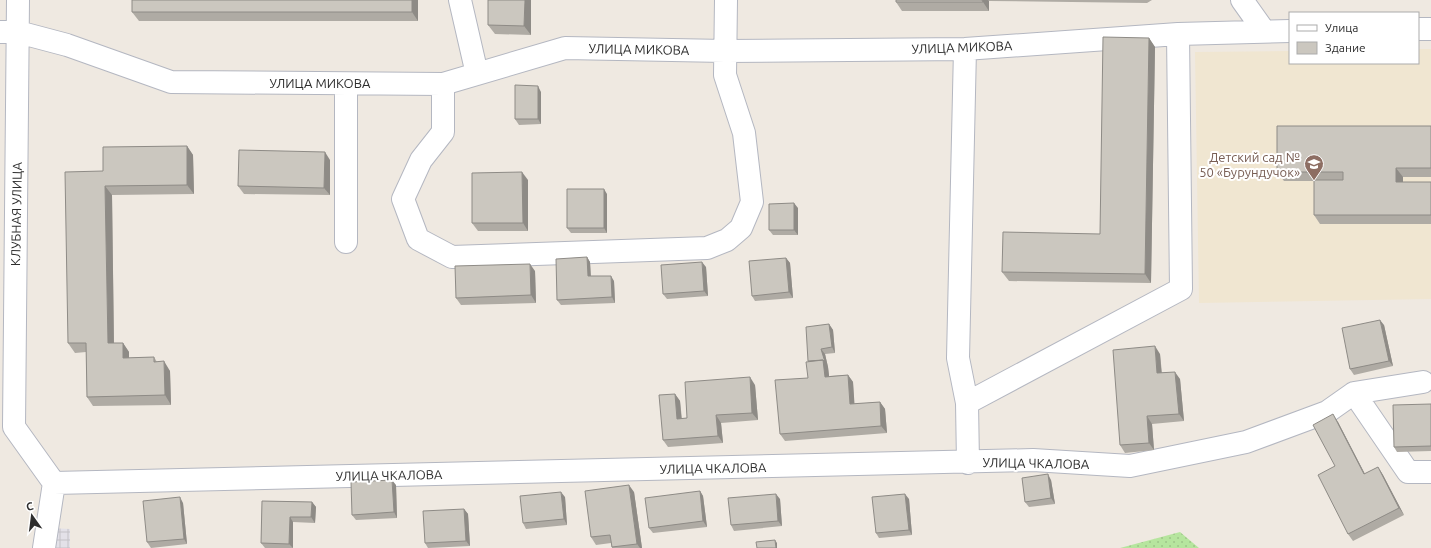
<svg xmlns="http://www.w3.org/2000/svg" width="1431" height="548" font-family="Ubuntu,sans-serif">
  <defs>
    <pattern id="industrial-grid" width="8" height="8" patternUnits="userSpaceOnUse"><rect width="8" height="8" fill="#e3e1e8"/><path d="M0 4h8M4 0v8" fill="none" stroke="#c3c1c7"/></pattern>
    <pattern id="grass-dots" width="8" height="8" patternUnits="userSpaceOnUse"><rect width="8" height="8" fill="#b6e59e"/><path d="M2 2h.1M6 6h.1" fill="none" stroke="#9dc588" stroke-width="1.8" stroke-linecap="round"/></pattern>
  </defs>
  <rect width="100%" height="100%" fill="#efe9e1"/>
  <path fill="url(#industrial-grid)" d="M51,528L70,529V548H50Z"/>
  <path fill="#f0e6d1" d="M1418,49H1431V299L1199,303L1195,52L1290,51V63H1418Z"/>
  <path fill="url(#grass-dots)" d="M1180,532L1199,548H1120Z"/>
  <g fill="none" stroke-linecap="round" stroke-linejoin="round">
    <g stroke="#b4b7c1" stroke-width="24">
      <path id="minor" d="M18,0L14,427L54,483
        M460,0L477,74
        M1242,0L1264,31
        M1418,29H1431
        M0,32H18L67,45L171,82L443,84L565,48L725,51L965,49L1178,34L1290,31
        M965,49L958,358L967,403
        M443,84V132L421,160L403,199L418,239L452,257L707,248L727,240L741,228L752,202L744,133L725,75L726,0
        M346,242V84
        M1354,393L1408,472H1431
        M968,463L967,403L1181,289L1178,34
        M54,483L1033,460L1130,466L1246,442L1327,412L1354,393L1423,382
        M44,548L54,483"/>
    </g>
    <use href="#minor" stroke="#fff" stroke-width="22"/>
  </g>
  <path fill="#afaba4" d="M418,0V21H139L132,12Z
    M531,0V35L495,34L488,25Z
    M896,0H1152L1147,3L989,1V11H902L896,2Z
    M1149,38L1155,47L1151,283L1009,281L1002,272L1100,234Z
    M541,92V124L519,125L515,119Z
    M1431,126V177H1403V182H1431V224H1320L1314,215V181H1284L1277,172Z
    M187,146L193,155L194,194L112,195L114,343H123L129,352V358L154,357L157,362L170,371L171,405L93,406L87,397L86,352L75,353L68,343L103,171Z
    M330,160V195L244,194L238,186Z
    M528,180V231H478L472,223Z
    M607,194V233H571L567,228Z
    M798,208V235H773L769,230Z
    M587,257L590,262L591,276L614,281L615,303L561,305L557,300Z
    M786,258L790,263L793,298L755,301L752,296Z
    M706,267L708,296L667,299L663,294Z
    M535,271L536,303L461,305L456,298Z
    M829,324L833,330L835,353L825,354L828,367L829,376L848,375L853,382L854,404L880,402L885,409L887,433L785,441L780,434L808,378V361Z
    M1384,325L1393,366L1354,375L1350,369Z
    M1160,354L1162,373L1180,379L1184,421L1152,424L1154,450L1125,453L1120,445Z
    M755,385L758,420L721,423L723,443L668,447L663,440L675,394L680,401L682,419L687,418Z
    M1431,404V451L1397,452L1394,447Z
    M1338,422L1365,474L1378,467L1383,475L1404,515L1353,541L1348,534L1335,466Z
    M1051,480L1055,504L1029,507L1025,502Z
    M396,485L397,518L356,520L352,515Z
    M700,491L703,496L707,527L653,533L649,528Z
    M634,492L642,548H612L611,543L596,545L591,537Z
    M565,497L567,525L526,529L523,523Z
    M780,499L782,526L734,531L731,525Z
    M909,499L912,535L879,538L876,533Z
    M262,501L312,502L316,507L315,523L293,522V548H265L261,543Z
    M183,503L187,544L151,548L147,542Z
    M464,509L468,514L470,546L428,548L425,543Z"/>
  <path fill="#8e8b86" d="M412,0H418V21L412,12Z
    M525,0H531V35L524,26Z
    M982,0H988L989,1V11L983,2Z
    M1149,38L1155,47L1151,283L1145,274Z
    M538,86L541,92V124L538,119Z
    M187,146L193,155L194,194L187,185Z
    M325,152L330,160V195L324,188Z
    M1396,168L1403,177V191L1396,182Z
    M522,172L528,180V231L523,223Z
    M105,186L112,195L114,352L108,343Z
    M604,189L607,194V233L604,228Z
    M794,203L798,208V235L794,230Z
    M587,257L590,262L591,282L588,276Z
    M786,258L790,263L793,298L789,292Z
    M702,262L706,267L708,296L704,291Z
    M530,264L535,271L536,303L531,295Z
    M611,276L614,281L615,303L612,297Z
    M1380,320L1384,325L1393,366L1389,361Z
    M829,324L833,330L835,353L832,347Z
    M123,343L129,352V367L123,358Z
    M1155,346L1160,354L1162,380L1157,373Z
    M821,349L825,354L828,367L830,384L825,377Z
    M164,361L170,371L171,405L165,395Z
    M1175,372L1180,379L1184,421L1179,414Z
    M848,375L853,382L855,411L850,404Z
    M750,377L755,385L758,420L752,413Z
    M675,394L680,401L682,426L677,419Z
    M880,402L885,409L887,433L881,426Z
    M1333,414L1338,422L1369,482L1364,474Z
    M716,415L721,423L723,443L718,436Z
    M1147,416L1152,424L1154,450L1149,443Z
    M1378,467L1383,475L1404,515L1399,508Z
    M1048,474L1051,480L1055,504L1051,498Z
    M392,480L396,485L397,518L394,512Z
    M629,485L634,492L642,548H640L637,544Z
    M700,491L703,496L707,527L703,521Z
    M561,492L565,497L567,525L564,519Z
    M776,494L780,499L782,526L778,521Z
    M905,494L909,499L912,535L909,530Z
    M180,497L183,503L187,544L184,539Z
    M312,502L316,507L315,523L311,517Z
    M464,509L468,514L470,546L466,541Z
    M290,517L293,522V548L289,544Z
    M775,540L777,543V548H776Z"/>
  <path fill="#cbc7bf" stroke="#8e8b86" d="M132,0H412V12H132Z
    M488,0H525L524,26L488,25Z
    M896,0H982L983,2H896Z
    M1103,37L1149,38L1145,274L1002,272L1003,232L1100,234Z
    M515,85L538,86V119H515Z
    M1277,126H1431V168H1396V182H1431V215H1314V180H1343V172H1277Z
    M187,146V185L105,186L108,343H123V358L154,357V362L164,361L165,395L87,397L86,343H68L65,172L103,171V147Z
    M239,150L325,152L324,188L238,186Z
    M522,172L523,223H472V173Z
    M567,189H604V228H567Z
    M794,203V230H769V204Z
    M587,257L588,276H611L612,297L557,300L556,259Z
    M786,258L789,292L752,296L749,261Z
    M702,262L704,291L663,294L661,265Z
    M530,264L531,295L456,298L455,266Z
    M1380,320L1389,361L1350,369L1342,328Z
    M829,324L832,347L821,349L825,362L823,360L808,361L806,327Z
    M1155,346L1157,373L1175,372L1179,414L1147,416L1149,443L1120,445L1113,350Z
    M823,360L825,377L848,375L850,404L880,402L881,426L780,434L775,380L808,378L806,362Z
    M750,377L752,413L716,415L718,436L663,440L659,395L675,394L677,419L687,418L685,382Z
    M1431,404V446L1394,447L1393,405Z
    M1333,414L1364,474L1378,467L1399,508L1348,534L1318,475L1335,466L1313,425Z
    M1048,474L1051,498L1025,502L1022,478Z
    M392,480L394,512L352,515L351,482Z
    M629,485L637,544L612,547L610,535L591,537L585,491Z
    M700,491L703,521L649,528L645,498Z
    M561,492L564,519L523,523L520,496Z
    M776,494L778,521L731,525L728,498Z
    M905,494L909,530L876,533L872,497Z
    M180,497L184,539L147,542L143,501Z
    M262,501L312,502L311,517H290L289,544L261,543Z
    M464,509L466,541L425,543L423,511Z
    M775,540L776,548H757L756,542Z"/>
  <defs>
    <g id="school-pin" transform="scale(1)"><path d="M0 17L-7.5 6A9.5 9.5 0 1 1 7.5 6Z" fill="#8d6e63" stroke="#fff"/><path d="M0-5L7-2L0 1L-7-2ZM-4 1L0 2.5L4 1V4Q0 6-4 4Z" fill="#fff"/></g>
  </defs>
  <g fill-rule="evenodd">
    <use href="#school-pin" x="1314" y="164"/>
  </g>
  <g text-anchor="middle" stroke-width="4" stroke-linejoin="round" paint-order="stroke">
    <g font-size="13" fill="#2e2e2e" stroke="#fff">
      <text transform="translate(962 47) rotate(-2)" y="5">УЛИЦА МИКОВА</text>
      <text transform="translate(639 49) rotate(1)" y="5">УЛИЦА МИКОВА</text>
      <text x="320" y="88">УЛИЦА МИКОВА</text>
      <text transform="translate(16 214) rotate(-89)" y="5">КЛУБНАЯ УЛИЦА</text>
      <text transform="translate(1036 463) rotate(1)" y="5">УЛИЦА ЧКАЛОВА</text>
      <text transform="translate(713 468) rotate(-1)" y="5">УЛИЦА ЧКАЛОВА</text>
      <text transform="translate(389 475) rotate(-1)" y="5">УЛИЦА ЧКАЛОВА</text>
    </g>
    <g font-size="13" fill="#785e54" stroke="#fff" text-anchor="end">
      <text x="1300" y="162">Детский сад №<tspan x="1300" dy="15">50 «Бурундучок»</tspan></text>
    </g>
  </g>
  <rect x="1289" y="12" width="130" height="52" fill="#ffffff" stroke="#ababab"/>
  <rect x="1297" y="25" width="20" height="6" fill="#ffffff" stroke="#ababab"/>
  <text x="1325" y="32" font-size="12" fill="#2e2e2e">Улица</text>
  <rect x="1297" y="42" width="20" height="12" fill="#cbc7bf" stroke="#ababab"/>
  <text x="1325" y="52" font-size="12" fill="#2e2e2e">Здание</text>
  <g transform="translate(32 516) rotate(346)" stroke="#ffffff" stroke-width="3" paint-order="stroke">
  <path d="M0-3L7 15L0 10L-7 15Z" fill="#2e2e2e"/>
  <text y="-6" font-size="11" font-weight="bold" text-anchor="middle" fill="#2e2e2e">С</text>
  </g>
</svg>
